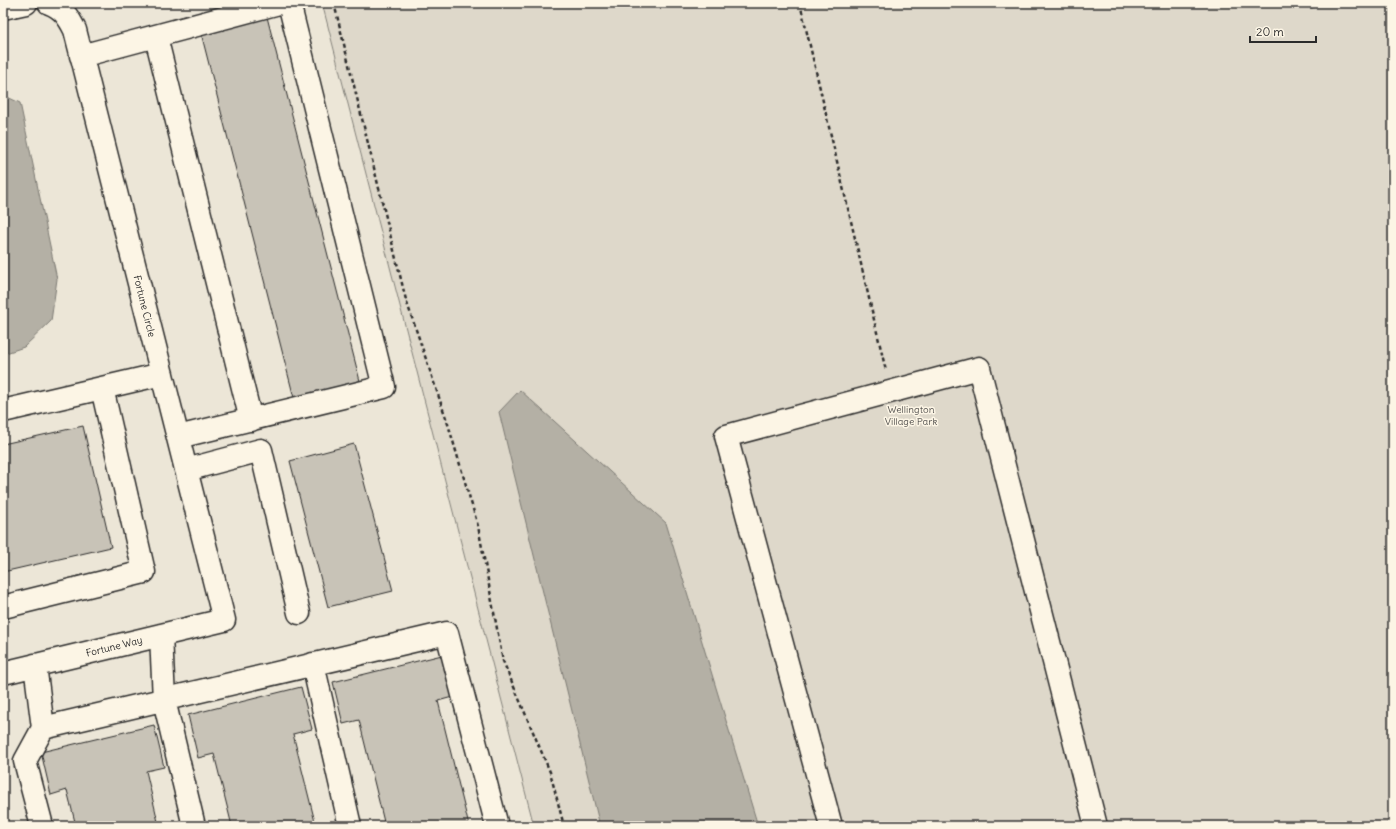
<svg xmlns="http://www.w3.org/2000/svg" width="1396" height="829" font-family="Delius,sans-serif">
  <rect width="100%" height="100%" fill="#fcf5e5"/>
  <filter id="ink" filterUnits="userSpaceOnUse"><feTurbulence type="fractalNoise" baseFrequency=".025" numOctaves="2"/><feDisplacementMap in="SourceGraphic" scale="8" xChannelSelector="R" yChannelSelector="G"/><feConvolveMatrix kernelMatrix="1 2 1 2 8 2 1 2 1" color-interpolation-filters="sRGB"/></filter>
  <g filter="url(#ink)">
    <path fill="#ece6d7" d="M3,3H322L534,826H3Z"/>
    <path fill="#ded8ca" stroke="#84827a" d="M322,3H1393V826H534Z"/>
    <path fill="#b4b0a5" stroke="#7d7b74" d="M1288,3H1320L1312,8Z
      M3,95L20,103L57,279L51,321L24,347L3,354Z
      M520,390L666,523L758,826H600L499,412Z"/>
    <path fill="#c8c3b7" stroke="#2b2b2b" d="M266,13L360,381L294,398L200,29Z
      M83,426L111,547L3,572V444Z
      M354,444L393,591L328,607L290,461Z
      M446,654L456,696L438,701L469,826H385L359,720L343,724L333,682Z
      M301,687L312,729L293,734L316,826H232L214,754L198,758L188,715Z
      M154,725L164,767L146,771L159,826H76L67,790L51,795L41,752Z"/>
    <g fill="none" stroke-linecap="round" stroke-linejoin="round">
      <g stroke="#2b2b2b" stroke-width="25">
        <path id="minor" d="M3,8L26,3
          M156,37L251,420
          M81,56L279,3
          M3,411L162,374
          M178,437L384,387L289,3
          M186,470L261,450L299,613
          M3,607L144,572L102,388
          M161,635L164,700L194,826
          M313,664L350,826
          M35,665L43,728L25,761L42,826
          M3,673L224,620L75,30C69,18 63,8 49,3
          M43,728L447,633L497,826
          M831,826L726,436L979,368L1096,826"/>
      </g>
      <path stroke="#2b2b2b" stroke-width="2.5" stroke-dasharray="4 3" stroke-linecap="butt" d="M334,3L406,300L448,424L478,526L503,661L550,772L564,826
        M800,3L886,371"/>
      <use href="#minor" stroke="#fcf5e5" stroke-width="22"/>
    </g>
  </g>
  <g text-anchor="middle" stroke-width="3" stroke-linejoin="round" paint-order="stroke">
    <g font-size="10" fill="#2b2b2b" stroke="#fcf5e5">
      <text transform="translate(145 306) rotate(76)" y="4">Fortune Circle</text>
      <text transform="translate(114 646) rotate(-14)" y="4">Fortune Way</text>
    </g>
    <g font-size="10" fill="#585653" stroke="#fcf5e5">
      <text x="911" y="413">Wellington<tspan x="911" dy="12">Village Park</tspan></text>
    </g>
  </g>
  <rect width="1396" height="829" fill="none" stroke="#fcf5e5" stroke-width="16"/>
  <rect x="8" y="8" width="1380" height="813" fill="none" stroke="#2b2b2b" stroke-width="1.5" filter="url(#ink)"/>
  <path d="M1250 36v6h66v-6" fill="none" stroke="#2b2b2b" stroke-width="2"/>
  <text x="1256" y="36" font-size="12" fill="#2b2b2b" stroke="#fcf5e5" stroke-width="3" paint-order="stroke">20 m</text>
</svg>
